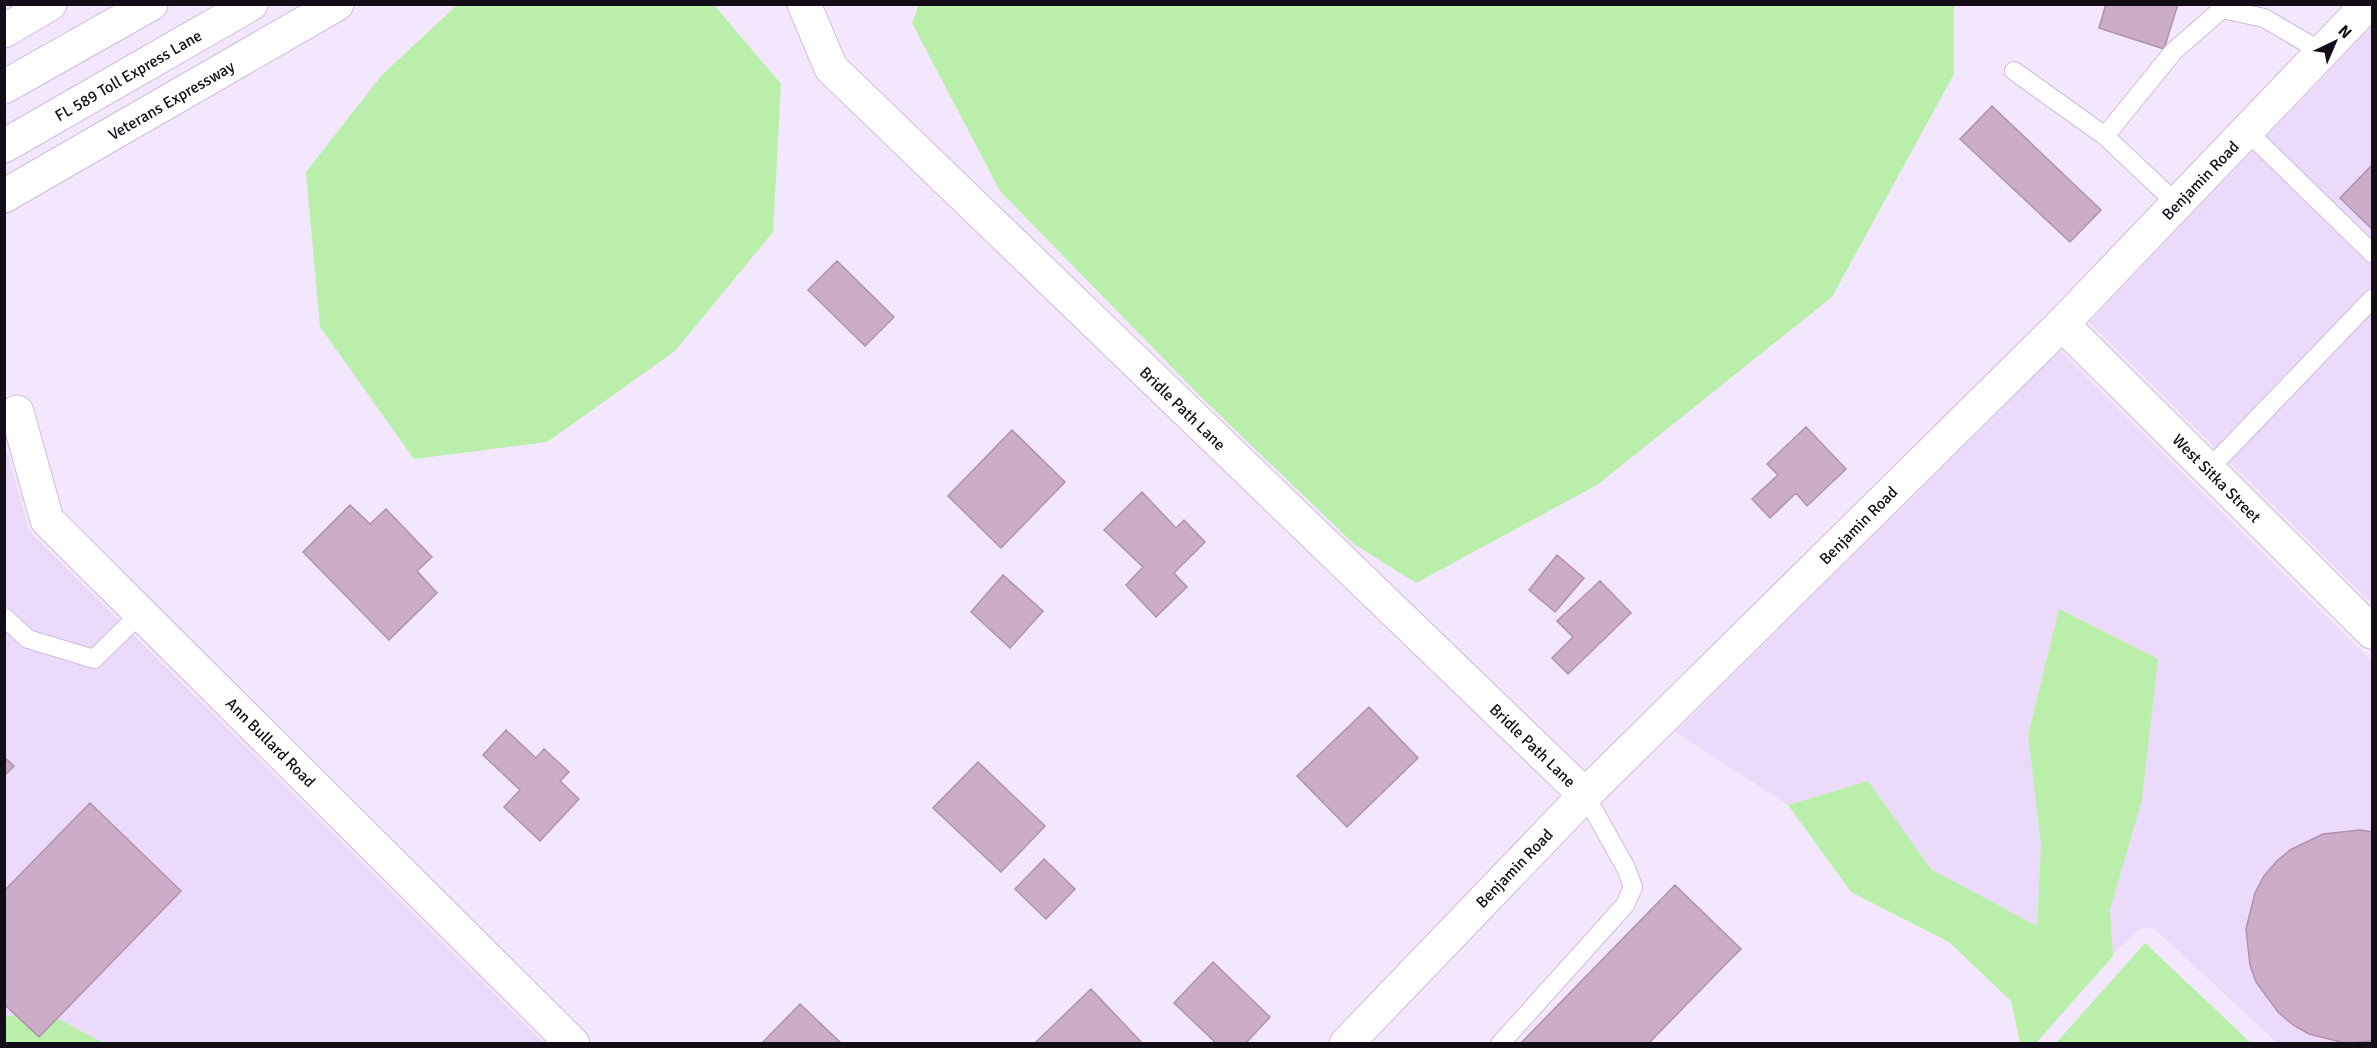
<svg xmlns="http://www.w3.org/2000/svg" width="2377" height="1048" font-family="Signika,sans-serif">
  <rect width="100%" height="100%" fill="#f2e7fc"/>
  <path fill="#ecdafb" d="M2372,26V604L2089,322Z
    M2060,351L2372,662V1043H2277L2157,931L2148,927L2138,930L2112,955L2110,910L2142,800L2060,609L2028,735L2041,845L2037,926L1931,869L1868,781L1788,805L1675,732Z
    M4,451L8,455L28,527L32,534L544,1043H104L41,1010L5,1017Z"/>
  <path fill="#b9efab" d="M458,4L714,5L781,84L773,232L675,351L547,442L414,459L320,327L306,172L382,75Z
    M919,5H1954V74L1832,297L1597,485L1416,583L1354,544L1201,397L1000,191L912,23Z
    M2059,609L2158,659L2142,800L2110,910L2113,956L2036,1043H2020L2011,1001L1949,942L1851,892L1788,805L1868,781L1931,869L2037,926L2041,845L2028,735Z
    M2145,943L2251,1043H2056Z
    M41,1010L104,1043L5,1044V1017Z"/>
  <path fill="#ccadc7" stroke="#af92ab" stroke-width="1.5" d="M2106,4H2178L2164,49L2099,28Z
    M1992,106L2101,210L2070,242L1960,139Z
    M2372,165V229L2340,198Z
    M837,261L894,317L865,346L808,290Z
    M1806,427L1846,469L1807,506L1796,493L1770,518L1752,499L1778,475L1767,464Z
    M1012,430L1065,482L1001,548L948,496Z
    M1142,492L1176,528L1184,520L1205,542L1174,573L1187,587L1156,617L1126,585L1143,567L1104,530Z
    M350,505L370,524L386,509L432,557L417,571L437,593L389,640L303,552Z
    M1557,555L1584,578L1555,612L1529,590Z
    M1003,575L1043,611L1010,648L971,612Z
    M1600,581L1631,613L1568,674L1552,658L1573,637L1557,621Z
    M1369,707L1418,758L1347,827L1297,776Z
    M506,730L536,758L544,749L569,772L560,781L579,799L540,841L504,807L520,790L483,755Z
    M4,757L14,766L4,776Z
    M978,762L1045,826L1001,872L933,808Z
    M90,803L181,891L39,1037L4,1004V891Z
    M2360,830L2372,832V1041L2345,1043L2309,1034L2293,1025L2278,1012L2256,982L2250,965L2246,929L2255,893L2264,876L2277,861L2290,850L2323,834Z
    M1044,859L1075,889L1046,919L1015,889Z
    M1675,885L1741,949L1721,969L1648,1044H1520Z
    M1213,962L1270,1017L1245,1044H1217L1174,1003Z
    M1091,989L1143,1044H1034Z
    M800,1004L842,1044H761Z"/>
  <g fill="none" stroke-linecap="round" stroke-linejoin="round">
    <g stroke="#cebcdd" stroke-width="20">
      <path id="lane" d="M2014,71L2105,136L2177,204
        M2247,131L2372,253
        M2105,136L2174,51L2222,9L2264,18L2322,52
        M2209,469L2372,299
        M4,617L28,639L94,659L141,613
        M1500,1044L1625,905L1633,887L1626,868L1585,795"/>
    </g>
    <g stroke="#cebcdd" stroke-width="35">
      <path id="street" d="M804,4L831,68L1585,795
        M2062,324L2372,632
        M17,412L47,520L573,1044"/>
    </g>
    <g stroke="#cebcdd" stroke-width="35">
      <path id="secondary" d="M1346,1044L1585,795L2062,324L2368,4"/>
    </g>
    <g stroke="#cebcdd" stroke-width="35">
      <path id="highway" d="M4,31L50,4
        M4,87L151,4
        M4,146L251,4
        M4,196L337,4"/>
    </g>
    <use href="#lane" stroke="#fff" stroke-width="18"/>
    <use href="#street" stroke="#fff" stroke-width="33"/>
    <use href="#secondary" stroke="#fff" stroke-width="33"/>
    <use href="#highway" stroke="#fff" stroke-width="33"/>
  </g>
  <g text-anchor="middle" stroke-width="4.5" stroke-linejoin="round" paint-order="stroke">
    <g font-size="16" fill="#130d18" stroke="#fff">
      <text transform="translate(128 75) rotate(-30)" y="6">FL 589 Toll Express Lane</text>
      <text transform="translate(171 100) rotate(-30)" y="6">Veterans Expressway</text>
      <text transform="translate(2200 180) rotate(-46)" y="6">Benjamin Road</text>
      <text transform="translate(1183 408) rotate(44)" y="6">Bridle Path Lane</text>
      <text transform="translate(2217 478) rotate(45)" y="6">West Sitka Street</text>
      <text transform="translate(1858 525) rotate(-45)" y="6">Benjamin Road</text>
      <text transform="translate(271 742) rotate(45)" y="6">Ann Bullard Road</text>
      <text transform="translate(1533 745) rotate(44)" y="6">Bridle Path Lane</text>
      <text transform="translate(1514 868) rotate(-46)" y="6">Benjamin Road</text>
    </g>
  </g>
  <rect width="2377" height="1048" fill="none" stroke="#130d18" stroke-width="12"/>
  <g transform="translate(2335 42) rotate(44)" stroke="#ffffff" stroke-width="4.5" paint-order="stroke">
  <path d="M0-4.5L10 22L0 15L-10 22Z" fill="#130d18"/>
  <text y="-9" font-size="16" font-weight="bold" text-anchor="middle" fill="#130d18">N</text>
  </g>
</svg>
